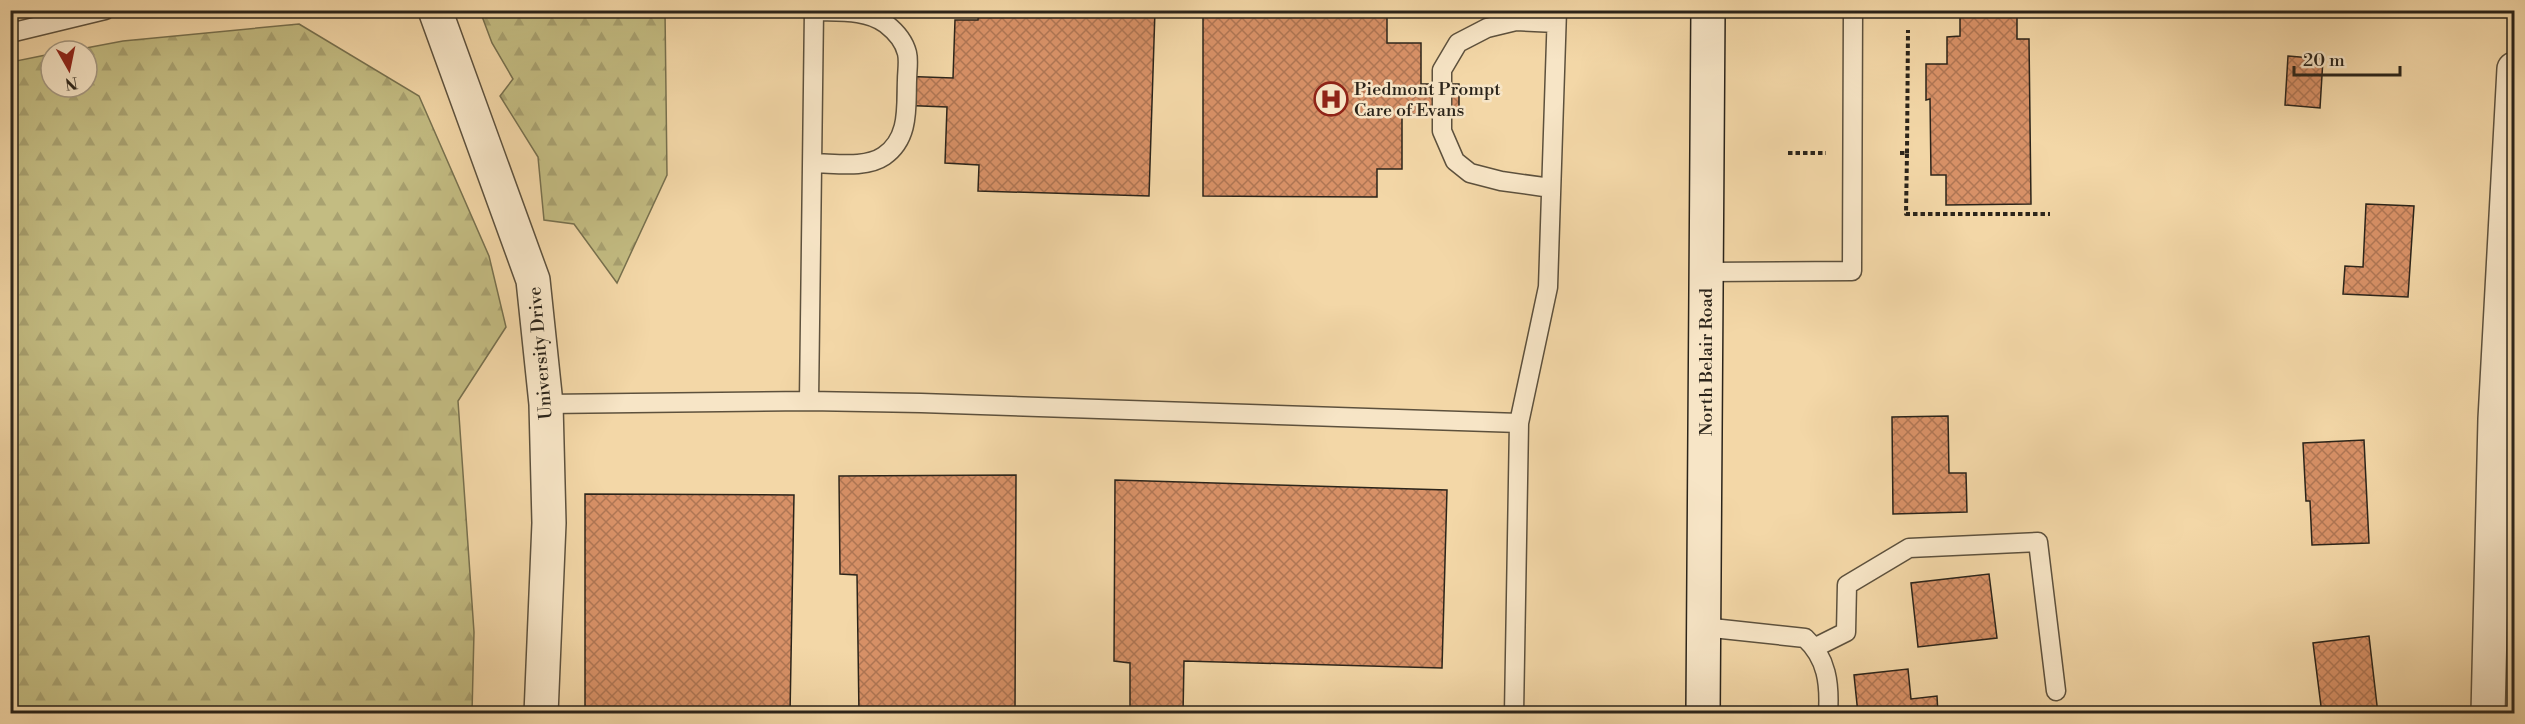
<svg xmlns="http://www.w3.org/2000/svg" width="2525" height="724" font-family="'Libre Bodoni',serif">
  <defs>
    <pattern id="forest-firs" width="22" height="20" patternUnits="userSpaceOnUse" patternTransform="scale(1.5)"><rect width="22" height="20" fill="#c3bc82"/><path d="M5 1l3.5 6h-7zM16 11l3.5 6h-7z" fill="#a8a170"/></pattern>
    <pattern id="building-cross-hatch" width="8" height="8" patternUnits="userSpaceOnUse" patternTransform="scale(1.5)"><rect width="8" height="8" fill="#d89167"/><path d="M0 0l8 8M0 8l8-8" fill="none" stroke="#af7654"/></pattern>
  </defs>
  <rect width="100%" height="100%" fill="#f3d7a7"/>
  <filter id="stains"><feTurbulence type="fractalNoise" baseFrequency=".00333" numOctaves="4"/><feColorMatrix values="0 0 0 0 .2 0 0 0 0 .09 0 0 0 0 .02 0 0 0 .5 -.17"/></filter>
  <radialGradient id="worn" r=".72"><stop offset=".6" stop-color="#630" stop-opacity="0"/><stop offset="1" stop-color="#630" stop-opacity=".3"/></radialGradient>
  <path fill="url(#forest-firs)" stroke="#77704e" stroke-width="1.5" d="M480,11H665L667,175L617,283L574,224L544,220L538,157L500,96L513,79L492,43Z
    M299,24L419,96L489,256L506,327L458,401L474,632L472,713H11V62L51,54V87H87V51H70L123,41Z"/>
  <path fill="url(#building-cross-hatch)" stroke="#2b241a" stroke-width="1.5" d="M979,10H1155L1149,196L978,191L979,165L945,163L947,107L897,105L898,76L953,78L955,20H978Z
    M1203,10H1387V43H1421V84H1459V115L1402,114V169H1377V197L1203,196Z
    M1960,10H2017V39H2029L2031,204L1946,205V175H1931L1930,99L1926,100V64H1947V37L1960,36Z
    M2288,56L2323,59L2320,108L2285,105Z
    M2366,204L2414,206L2408,297L2343,294L2345,266L2363,267Z
    M1948,416L1949,473H1966L1967,512L1893,514L1892,417Z
    M2364,440L2369,543L2312,545L2310,501H2306L2303,443Z
    M1016,475L1015,714H859L857,575L840,574L839,476Z
    M1115,480L1447,490L1442,668L1184,661L1183,714H1130V663L1114,661Z
    M585,494L794,495L790,714H585Z
    M1989,574L1997,638L1918,647L1911,583Z
    M2369,636L2378,714H2322L2313,643Z
    M1908,669L1911,699L1937,696L1938,714H1858L1854,675Z"/>
  <g fill="none" stroke-linecap="round" stroke-linejoin="round">
    <g stroke="#5d513d" stroke-width="21">
      <path id="lane" d="M10,33L105,10
        M812,163C834,163 865,169 884,156C910,138 906,107 907,80C907,72 909,61 907,53C904,41 895,31 886,24C866,9 837,12 814,11
        M1551,188L1501,181L1470,173L1455,161L1442,131V70L1458,43L1487,28L1516,21L1556,23
        M1706,272L1852,271L1853,10
        M809,401L814,10
        M546,404L809,401L921,403L1519,423
        M1703,627L1805,638C1827,658 1830,684 1828,714
        M1816,647L1846,632L1847,585L1909,548L2038,542L2056,691
        M1514,714L1519,423L1548,287L1557,10"/>
    </g>
    <g stroke="#5d513d" stroke-width="36">
      <path id="street" d="M435,10L533,280L546,404L549,523L541,714
        M2488,714L2495,419L2514,69"/>
    </g>
    <g stroke="#2b241a" stroke-width="36">
      <path id="secondary" d="M1703,714L1708,10"/>
    </g>
    <path stroke="#2b241a" stroke-width="4" stroke-dasharray="4.5 3" stroke-linecap="butt" d="M1788,153H1826
      M1900,153H1907L1906,214H2050
      M1907,153L1908,30"/>
    <use href="#lane" stroke="#f7e5c6" stroke-width="18"/>
    <use href="#street" stroke="#f7e5c6" stroke-width="33"/>
    <use href="#secondary" stroke="#f7e5c6" stroke-width="33"/>
  </g>
  <defs>
    <g id="hospital-ring" transform="scale(1.725)"><circle r="9.5" fill="#f7e5c6" stroke="#8f2418" stroke-width="1.5"/><path d="M-5-5h3v3.5h4V-5h3V5h-3V1.5h-4V5h-3Z" fill="#8f2418"/></g>
  </defs>
  <g fill-rule="evenodd">
    <use href="#hospital-ring" x="1331" y="99"/>
  </g>
  <g text-anchor="middle" stroke-width="5" stroke-linejoin="round" paint-order="stroke">
    <g font-size="18" fill="#2b241a" stroke="#f7e5c6" text-anchor="start">
      <text x="1354" y="95">Piedmont Prompt<tspan x="1354" dy="21">Care of Evans</tspan></text>
    </g>
    <g font-size="18" fill="#2b241a" stroke="#f7e5c6">
      <text transform="translate(540 353) rotate(-95)" y="6">University Drive</text>
      <text transform="translate(1706 362) rotate(-90)" y="6">North Belair Road</text>
    </g>
  </g>
  <rect width="2525" height="724" fill="none" stroke="#f3d7a7" stroke-width="36"/>
  <rect x="12" y="12" width="2501" height="700" fill="none" stroke="#2b241a" stroke-width="3"/>
  <rect x="18" y="18" width="2489" height="688" fill="none" stroke="#2b241a" stroke-width="1.5"/>
  <g transform="translate(69 69) rotate(171)"><circle r="28" fill="#f7e5c6" stroke="#a59881" stroke-width="1.5"/>
  <path d="M0-4.5L10 22L0 15L-10 22Z" fill="#8f2418"/>
  <text y="-9" font-size="16" font-weight="bold" text-anchor="middle" fill="#2b241a">N</text>
  </g>
  <path d="M2294 66v9h106v-9" fill="none" stroke="#2b241a" stroke-width="3"/>
  <text x="2303" y="66" font-size="18" fill="#2b241a" stroke="#f7e5c6" stroke-width="4.5" paint-order="stroke">20 m</text>
  <rect width="100%" height="100%" filter="url(#stains)"/>
  <rect width="100%" height="100%" fill="url(#worn)"/>
</svg>
